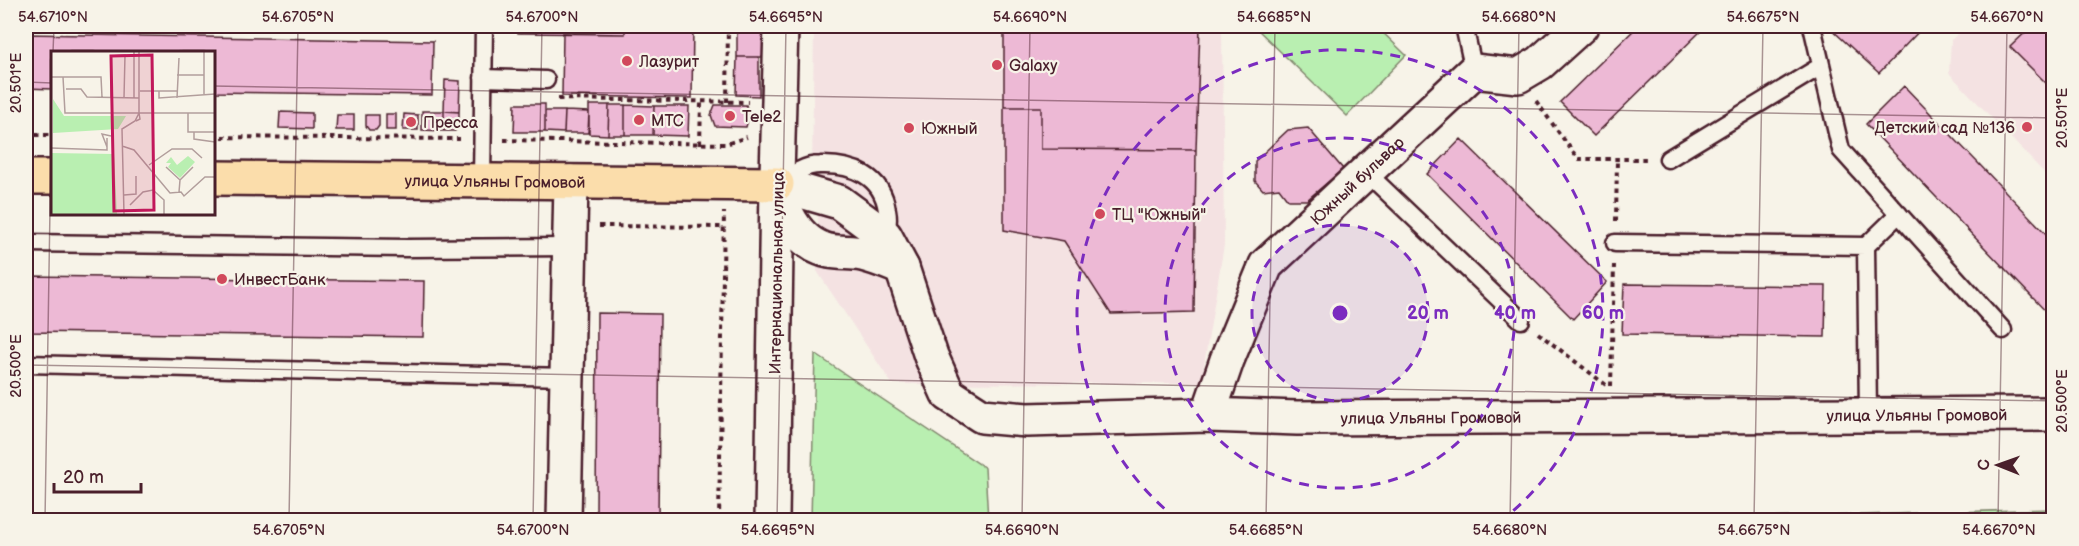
<svg xmlns="http://www.w3.org/2000/svg" width="2079" height="546" font-family="'Balsamiq Sans',sans-serif">
  <rect width="100%" height="100%" fill="#f7f3e8"/>
  <filter id="ink" filterUnits="userSpaceOnUse"><feTurbulence type="fractalNoise" baseFrequency=".0167" numOctaves="2"/><feDisplacementMap in="SourceGraphic" scale="12" xChannelSelector="R" yChannelSelector="G"/><feConvolveMatrix kernelMatrix="1 2 1 2 8 2 1 2 1" color-interpolation-filters="sRGB"/></filter>
  <g filter="url(#ink)">
    <path fill="#f4e2e2" d="M814,26H1222L1224,245L1201,383L892,384L817,271L819,188L812,171Z
      M1967,26H2053V182L1949,73L1951,40Z"/>
    <path fill="#b9efb1" stroke="#82876e" stroke-width="1.5" d="M1254,26H1376L1406,55L1347,116Z
      M815,354L985,468L988,520H811Z
      M2053,509V520H1701Z"/>
    <path fill="#edb9d5" stroke="#4a1f2b" stroke-width="1.5" d="M518,26H625V34L518,33Z
      M625,26H693L692,98L562,96L563,33L625,34Z
      M737,26H765V57H737Z
      M1004,26H1200L1196,150L1041,149V107H1004Z
      M1638,26H1706L1594,136L1560,102Z
      M1828,26H1924L1879,73Z
      M2032,26H2054V91L2010,47Z
      M26,34L433,41L432,95L213,92V52H52V89L26,88Z
      M737,57H759V96L736,95Z
      M445,80L460,81L459,112L444,111Z
      M1904,86L2054,242V320L1866,124Z
      M515,104H545V132H514Z
      M589,105H609L608,135L589,134Z
      M609,105H625V135H608Z
      M625,105L654,106L653,135H625Z
      M715,105H746L749,116L746,127L715,126L711,115Z
      M654,106H689L688,136L653,135Z
      M1004,107H1041V149L1196,150L1194,312L1111,314L1064,241L1004,230Z
      M422,111H444V131L422,130Z
      M444,111L459,112V127L455,131H444Z
      M545,111H565L564,133L545,132Z
      M565,111L589,112L588,133H564Z
      M280,112L312,113V129L279,128Z
      M386,114H396V130H386Z
      M404,114L418,115V130H403Z
      M337,115H354V130H336Z
      M366,115H379V126L376,130H369L366,126Z
      M1308,128L1343,169L1307,200H1288L1279,188L1263,190L1255,181V161L1288,130Z
      M1461,139L1607,282L1573,319L1427,174Z
      M26,276L424,281L423,337L26,332Z
      M1624,284L1826,286L1825,337L1622,334Z
      M597,313L660,314L658,520H596Z"/>
    <g fill="none" stroke-linecap="round" stroke-linejoin="round">
      <g stroke="#4a1f2b" stroke-width="21">
        <path id="lane" d="M1464,26L1474,71
          M1812,26L1841,150L2003,330
          M483,78L546,80
          M1668,159L1821,66
          M1366,172L1521,320
          M482,180L484,26
          M778,184C791,175 804,165 820,165C853,164 882,176 887,210C889,220 888,229 883,238
          M26,243L407,248L569,247
          M1615,243L1866,246L1868,414
          M1866,246L1899,214
          M26,364L568,377"/>
      </g>
      <g stroke="#4a1f2b" stroke-width="38">
        <g id="street">
          <path id="s1" d="M1208,415L1227,360L1266,265L1474,71L1518,76L1540,63L1581,26"/>
          <path d="M564,520L571,182"/>
          <path d="M772,520L777,184"/>
        </g>
      </g>
      <g stroke="#4a1f2b" stroke-width="38">
        <g id="secondary">
          <path d="M781,26L777,176C778,206 797,244 829,251C840,253 851,252 862,254C875,257 889,263 902,268"/>
          <path id="s2" d="M777,184L839,202L885,236L902,268L931,356L948,394L982,416L1027,420L1208,415L1297,418L2054,414"/>
        </g>
      </g>
      <g stroke="#4a1f2b" stroke-width="38">
        <g id="primary">
          <path d="M26,177H52"/>
          <path id="s3" d="M213,178L777,184"/>
        </g>
      </g>
      <path stroke="#4a1f2b" stroke-width="4" stroke-dasharray="4.5 4.5" stroke-linecap="butt" d="M558,99L748,102
        M1536,101L1578,159H1646
        M727,102L728,26
        M26,135H52
        M213,137L460,139
        M504,140L726,144L747,137
        M700,144L701,102
        M1616,221L1617,159
        M599,226L724,227
        M1538,333L1606,385
        M1611,386L1614,265
        M719,520L724,212"/>
      <use href="#lane" stroke="#f7f3e8" stroke-width="16"/>
      <use href="#street" stroke="#f7f3e8" stroke-width="33"/>
      <use href="#secondary" stroke="#f7f3e8" stroke-width="33"/>
      <use href="#primary" stroke="#fbddab" stroke-width="33"/>
    </g>
  </g>
  <path fill="none" stroke="#4a1f2b" stroke-width="1.5" stroke-opacity="0.45" d="M53,52L54,26M26,82L52,83M213,86L2054,118M26,365L2054,401M45,520L52,84M289,520L298,26M533,520L542,26M777,520L786,26M1022,520L1030,26M1266,520L1275,26M1510,520L1519,26M1754,520L1763,26M1998,520L2007,26"/>
  <circle cx="1340" cy="313" r="88" fill="#7b2cbf" fill-opacity=".12"/>
  <g fill="none" stroke="#7b2cbf" stroke-width="3" stroke-dasharray="10 8">
    <circle cx="1340" cy="313" r="88"/>
    <circle cx="1340" cy="313" r="175"/>
    <path d="M1178 520A263 263 0 1 1 1502 520"/>
  </g>
  <g fill="#d1495b" stroke="#f7f3e8" stroke-width="2">
    <circle cx="627" cy="61" r="6"/>
    <circle cx="997" cy="65" r="6"/>
    <circle cx="730" cy="116" r="6"/>
    <circle cx="639" cy="120" r="6"/>
    <circle cx="411" cy="122" r="6"/>
    <circle cx="2027" cy="127" r="6"/>
    <circle cx="909" cy="128" r="6"/>
    <circle cx="1100" cy="214" r="6"/>
    <circle cx="222" cy="279" r="6"/>
  </g>
  <g text-anchor="middle" stroke-width="4.5" stroke-linejoin="round" paint-order="stroke">
    <g font-size="16" fill="#4a1f2b" stroke="#f7f3e8" text-anchor="start">
      <text x="639" y="67">Лазурит</text>
      <text x="1009" y="71">Galaxy</text>
      <text x="742" y="122">Tele2</text>
      <text x="651" y="126">МТС</text>
      <text x="423" y="128">Пресса</text>
      <text x="2015" y="133" text-anchor="end">Детский сад №136</text>
      <text x="921" y="134">Южный</text>
      <text x="1112" y="220">ТЦ "Южный"</text>
      <text x="234" y="285">ИнвестБанк</text>
    </g>
    <g font-size="16" fill="#4a1f2b" stroke="#f7f3e8">
      <text dy="6" stroke="none"><textPath href="#s1" startOffset="285">Южный бульвар</textPath></text>
      <text dy="6" stroke="none"><textPath href="#s3" startOffset="282">улица Ульяны Громовой</textPath></text>
      <text transform="translate(776 273) rotate(-89)" y="6">Интернациональная улица</text>
      <text dy="6" stroke="none"><textPath href="#s2" startOffset="1268">улица Ульяны Громовой</textPath></text>
      <text dy="6" stroke="none"><textPath href="#s2" startOffset="782">улица Ульяны Громовой</textPath></text>
    </g>
  </g>
  <g transform="translate(51 51)">
    <rect width="164" height="164" fill="#f7f3e8"/>
    <path d="M2,48L13,65H75L67,78L2,82ZM0,102L63,103L66,163H0ZM137,105L144,111L129,127L117,116L120,112H115L120,106L126,114Z" fill="#b9efb1"/>
    <path fill="none" stroke="#b29e9c" stroke-width="1.5" d="M83,0V47M126,24H153M0,26H50L51,46M12,26L14,62H88L89,68L85,70M15,38H30L36,46L88,47M89,40H102L101,6M102,40H126M108,40V47L164,43M153,43V0M60,47V5L74,4L73,47M126,47L128,7M88,62H164M137,62V81H143M164,81H143V88L164,91M71,95L83,99L119,142L130,141L133,145L154,126H164M56,96L51,83L60,85M0,97L56,99V87M98,114L121,98H141L151,107M115,116L129,129L128,141M129,129L142,116M73,144L85,143V125M79,154L92,141L102,139L113,149V163M73,163L71,78L84,70L88,62V0"/>
    <path fill="#c2185b" fill-opacity="0.15" stroke="#c2185b" stroke-width="3" d="M101,4L103,159L63,160L60,5Z"/>
    <rect width="164" height="164" fill="none" stroke="#4a1f2b" stroke-width="3"/>
  </g>
  <circle cx="1340" cy="313" r="9" fill="#7b2cbf" stroke="#f7f3e8" stroke-width="3"/>
  <g font-size="18" text-anchor="middle" font-weight="bold" fill="#7b2cbf" stroke="#f7f3e8" stroke-width="4.5" stroke-linejoin="round" paint-order="stroke">
    <text x="1428" y="319">20 m</text>
    <text x="1515" y="319">40 m</text>
    <text x="1603" y="319">60 m</text>
  </g>
  <rect width="2079" height="546" fill="none" stroke="#f7f3e8" stroke-width="66"/>
  <g transform="translate(1998 465) rotate(271)" stroke="#f7f3e8" stroke-width="4.5" paint-order="stroke">
  <path d="M0-4.5L10 22L0 15L-10 22Z" fill="#4a1f2b"/>
  <text y="-9" font-size="16" font-weight="bold" text-anchor="middle" fill="#4a1f2b">С</text>
  </g>
  <path d="M54 483v9h87v-9" fill="none" stroke="#4a1f2b" stroke-width="3"/>
  <text x="63" y="483" font-size="18" fill="#4a1f2b" stroke="#f7f3e8" stroke-width="4.5" paint-order="stroke">20 m</text>
  <rect x="33" y="33" width="2013" height="480" fill="none" stroke="#4a1f2b" stroke-width="2"/>
  <g font-size="15" text-anchor="middle" fill="#4a1f2b">
    <text x="53" y="22">54.6710°N</text>
    <text x="298" y="22">54.6705°N</text>
    <text x="542" y="22">54.6700°N</text>
    <text x="786" y="22">54.6695°N</text>
    <text x="1030" y="22">54.6690°N</text>
    <text x="1274" y="22">54.6685°N</text>
    <text x="1519" y="22">54.6680°N</text>
    <text x="1763" y="22">54.6675°N</text>
    <text x="2007" y="22">54.6670°N</text>
    <text transform="translate(16 83) rotate(-90)" y="5">20.501°E</text>
    <text transform="translate(2062 118) rotate(-90)" y="5">20.501°E</text>
    <text transform="translate(16 366) rotate(-90)" y="5">20.500°E</text>
    <text transform="translate(2062 401) rotate(-90)" y="5">20.500°E</text>
    <text x="289" y="535">54.6705°N</text>
    <text x="533" y="535">54.6700°N</text>
    <text x="778" y="535">54.6695°N</text>
    <text x="1022" y="535">54.6690°N</text>
    <text x="1266" y="535">54.6685°N</text>
    <text x="1510" y="535">54.6680°N</text>
    <text x="1754" y="535">54.6675°N</text>
    <text x="1999" y="535">54.6670°N</text>
  </g>
</svg>
